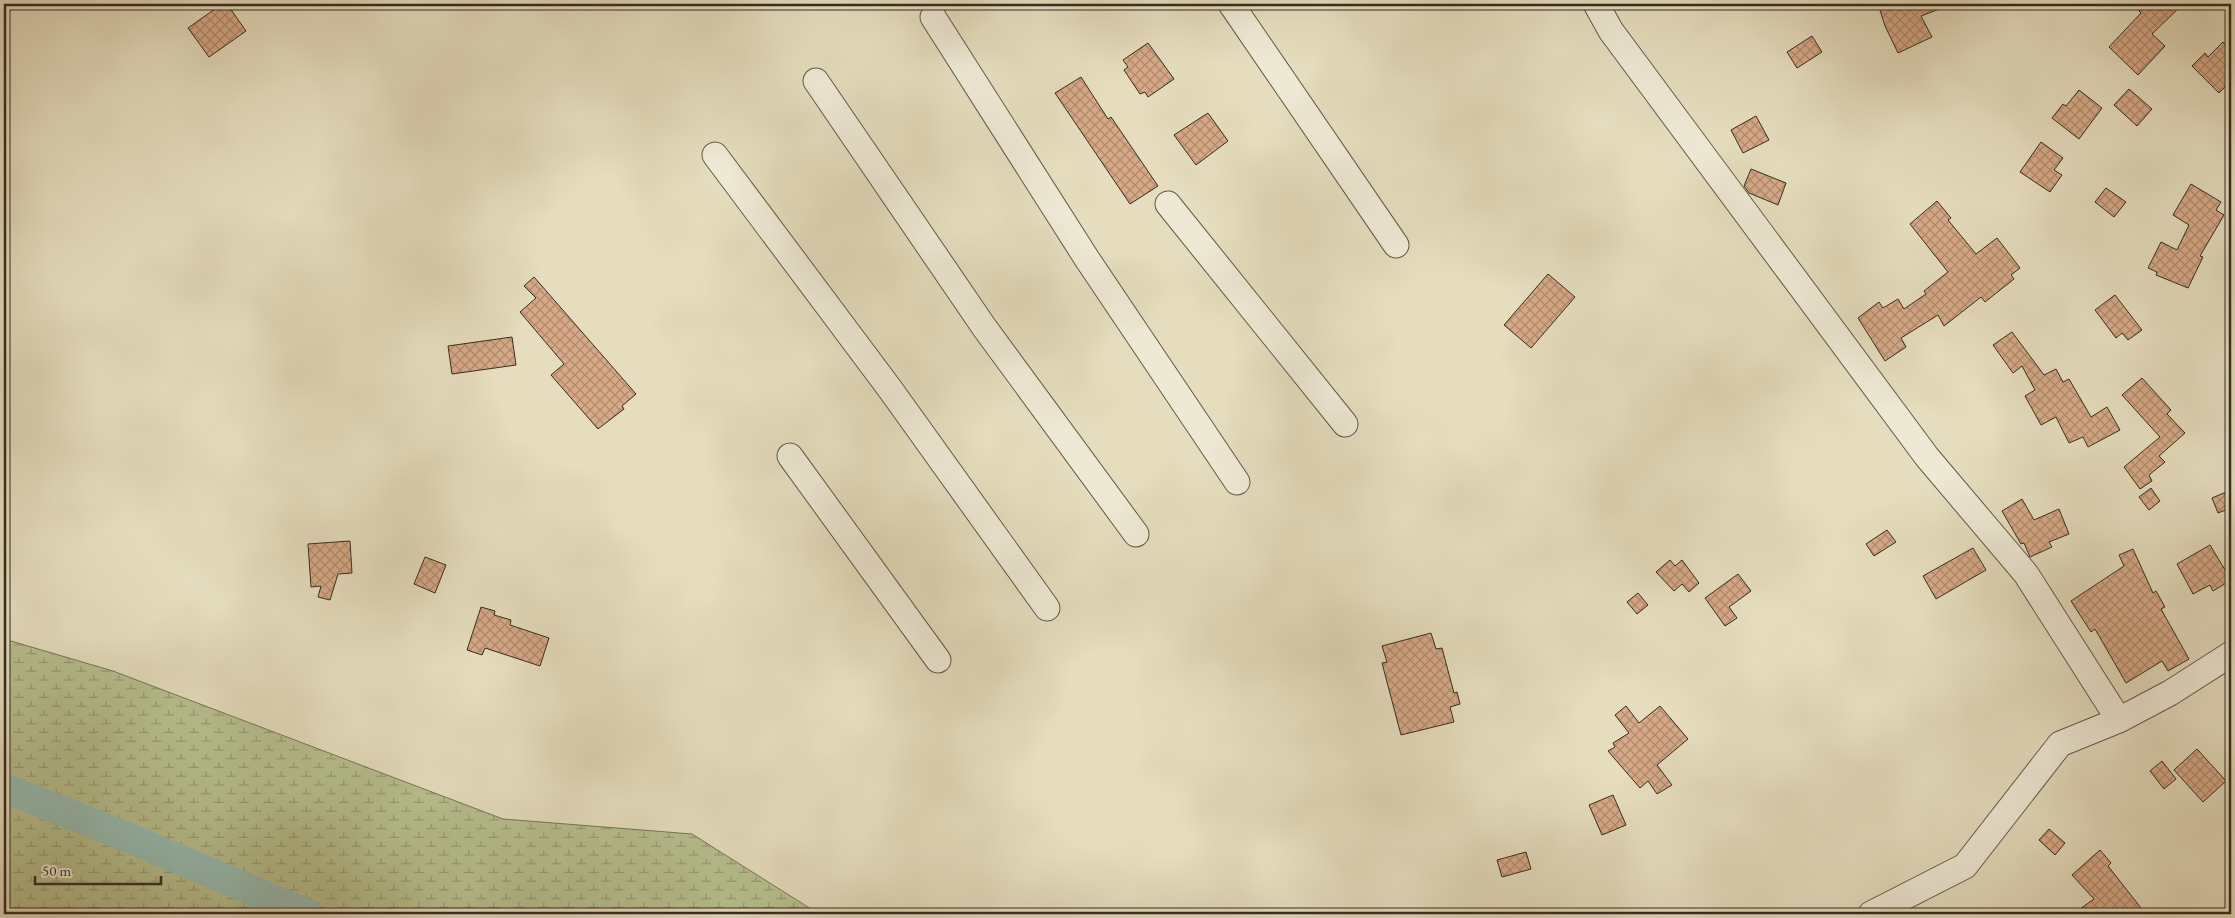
<svg xmlns="http://www.w3.org/2000/svg" width="2235" height="918" font-family="'EB Garamond',serif">
  <defs>
    <pattern id="wetland-marsh" width="20" height="14" patternUnits="userSpaceOnUse" patternTransform="scale(1.25)"><rect width="20" height="14" fill="#b7c08f"/><path d="M1 5h8M5 5V1M11 12h8M15 12V8" fill="none" stroke="#969c74"/></pattern>
    <pattern id="building-cross-hatch" width="8" height="8" patternUnits="userSpaceOnUse" patternTransform="scale(1.25)"><rect width="8" height="8" fill="#d7a987"/><path d="M0 0l8 8M0 8l8-8" fill="none" stroke="#af8a6e"/></pattern>
  </defs>
  <rect width="100%" height="100%" fill="#e5ddbe"/>
  <filter id="stains"><feTurbulence type="fractalNoise" baseFrequency=".004" numOctaves="4"/><feColorMatrix values="0 0 0 0 .2 0 0 0 0 .09 0 0 0 0 .02 0 0 0 .5 -.17"/></filter>
  <radialGradient id="worn" r=".72"><stop offset=".6" stop-color="#630" stop-opacity="0"/><stop offset="1" stop-color="#630" stop-opacity=".3"/></radialGradient>
  <path fill="url(#wetland-marsh)" stroke="#767658" d="M4,639L113,671L503,819L692,834L819,914H4Z"/>
  <g fill="none" stroke-linecap="round" stroke-linejoin="round">
    <path stroke="#96bcb2" stroke-width="30" d="M4,788L134,840L307,914"/>
  </g>
  <path fill="url(#building-cross-hatch)" stroke="#352c20" d="M222,4H227L246,31L209,57L188,28Z
    M1878,4H1950V5L1921,16L1932,37L1898,53L1885,26Z
    M2146,4H2183L2152,34L2165,46L2138,75L2109,47L2141,13L2139,11Z
    M1812,36L1822,52L1797,68L1787,52Z
    M2223,42L2231,50V81L2219,93L2192,66L2205,53L2208,57Z
    M1148,43L1174,79L1148,97L1145,92L1140,94L1124,70L1128,67L1123,60Z
    M1081,77L1108,119L1111,117L1158,186L1130,204L1055,93Z
    M2129,89L2152,109L2137,126L2114,105Z
    M2079,90L2102,108L2079,139L2052,118L2063,104L2066,106Z
    M1208,113L1228,141L1196,165L1174,135Z
    M1756,116L1769,140L1743,153L1731,130Z
    M2041,142L2063,158L2054,170L2062,175L2050,192L2020,172Z
    M1751,169L1786,183L1778,205L1749,193L1744,186Z
    M2191,184L2221,202L2216,210L2224,215L2200,256L2203,257L2188,288L2156,275L2157,272L2148,268L2161,242L2177,250L2189,225L2173,215Z
    M2106,188L2126,202L2114,217L2095,202Z
    M1937,201L1951,218L1948,220L1976,254L1997,238L2020,268L2011,275L2014,279L1985,302L1981,297L1944,326L1938,315L1901,338L1906,347L1885,361L1858,318L1879,302L1883,308L1898,299L1904,309L1926,294L1924,291L1948,272L1910,224Z
    M1548,274L1575,297L1531,348L1504,325Z
    M534,277L636,394L622,406L624,409L598,429L551,375L564,364L520,312L536,298L524,286Z
    M2115,295L2142,330L2128,340L2122,333L2116,338L2095,310Z
    M2012,332L2044,375L2056,369L2063,382L2069,379L2091,417L2107,407L2120,430L2088,447L2083,437L2069,443L2056,417L2041,425L2025,396L2035,390L2022,366L2013,373L1993,345Z
    M512,337L516,365L452,374L448,346Z
    M2142,378L2171,410L2167,414L2185,433L2159,456L2165,462L2149,475L2152,481L2140,489L2124,467L2160,437L2122,395Z
    M2151,488L2160,501L2149,510L2139,497Z
    M2231,490V508L2218,513L2212,498Z
    M2022,499L2034,520L2059,509L2069,534L2049,542L2052,547L2030,557L2024,543L2021,544L2002,511Z
    M1887,530L1896,542L1874,556L1866,544Z
    M350,541L352,573L338,574L330,600L318,597L321,586L311,587L308,544Z
    M2210,545L2231,580L2213,591L2210,585L2193,594L2177,564Z
    M1973,548L1986,570L1936,599L1923,576Z
    M2133,549L2153,593L2156,591L2165,607L2161,609L2189,659L2168,671L2162,661L2126,683L2095,629L2091,632L2071,601L2124,566L2119,555Z
    M425,557L446,565L435,593L414,584Z
    M1670,560L1675,566L1682,560L1699,583L1689,592L1682,584L1674,591L1656,572Z
    M1738,574L1751,591L1729,607L1737,618L1725,626L1705,598Z
    M1638,593L1648,605L1637,614L1627,602Z
    M481,607L495,611L494,615L511,620L510,625L549,638L540,666L485,648L482,655L467,650Z
    M1431,633L1436,649L1442,648L1454,693L1457,692L1460,704L1450,707L1454,722L1401,735L1382,663L1387,662L1382,646Z
    M1626,706L1639,723L1660,706L1688,739L1657,765L1672,785L1657,794L1648,781L1640,788L1608,751L1615,747L1613,743L1629,733L1615,715Z
    M2197,749L2226,781L2203,802L2174,770Z
    M2162,761L2176,779L2164,789L2150,771Z
    M1613,795L1626,825L1602,835L1589,805Z
    M2049,829L2065,843L2055,855L2039,840Z
    M2100,850L2111,863L2108,866L2141,908L2133,914H2073L2094,899L2072,875Z
    M1526,852L1531,869L1502,877L1497,860Z"/>
  <g fill="none" stroke-linecap="round" stroke-linejoin="round">
    <g stroke="#615848" stroke-width="27">
      <path id="minor" d="M1231,4L1396,245
        M1596,4L1611,31L1927,457L2026,574L2119,720
        M933,17L1087,259L1237,482
        M816,81L984,327L1136,534
        M715,155L890,389L1047,608
        M1168,204L1345,424
        M790,456L938,660
        M1871,914L1965,866L2060,744L2119,720L2170,693L2231,654"/>
    </g>
    <use href="#minor" stroke="#eee9d5" stroke-width="25"/>
  </g>
  <rect width="2235" height="918" fill="none" stroke="#e5ddbe" stroke-width="20"/>
  <rect x="5" y="5" width="2225" height="908" fill="none" stroke="#352c20" stroke-width="2.5"/>
  <rect x="10" y="10" width="2215" height="898" fill="none" stroke="#352c20"/>
  <path d="M35 876v8h126v-8" fill="none" stroke="#352c20" stroke-width="2.5"/>
  <text x="42" y="876" font-size="15" fill="#352c20" stroke="#eee9d5" stroke-width="4" paint-order="stroke">50 m</text>
  <rect width="100%" height="100%" filter="url(#stains)"/>
  <rect width="100%" height="100%" fill="url(#worn)"/>
</svg>
